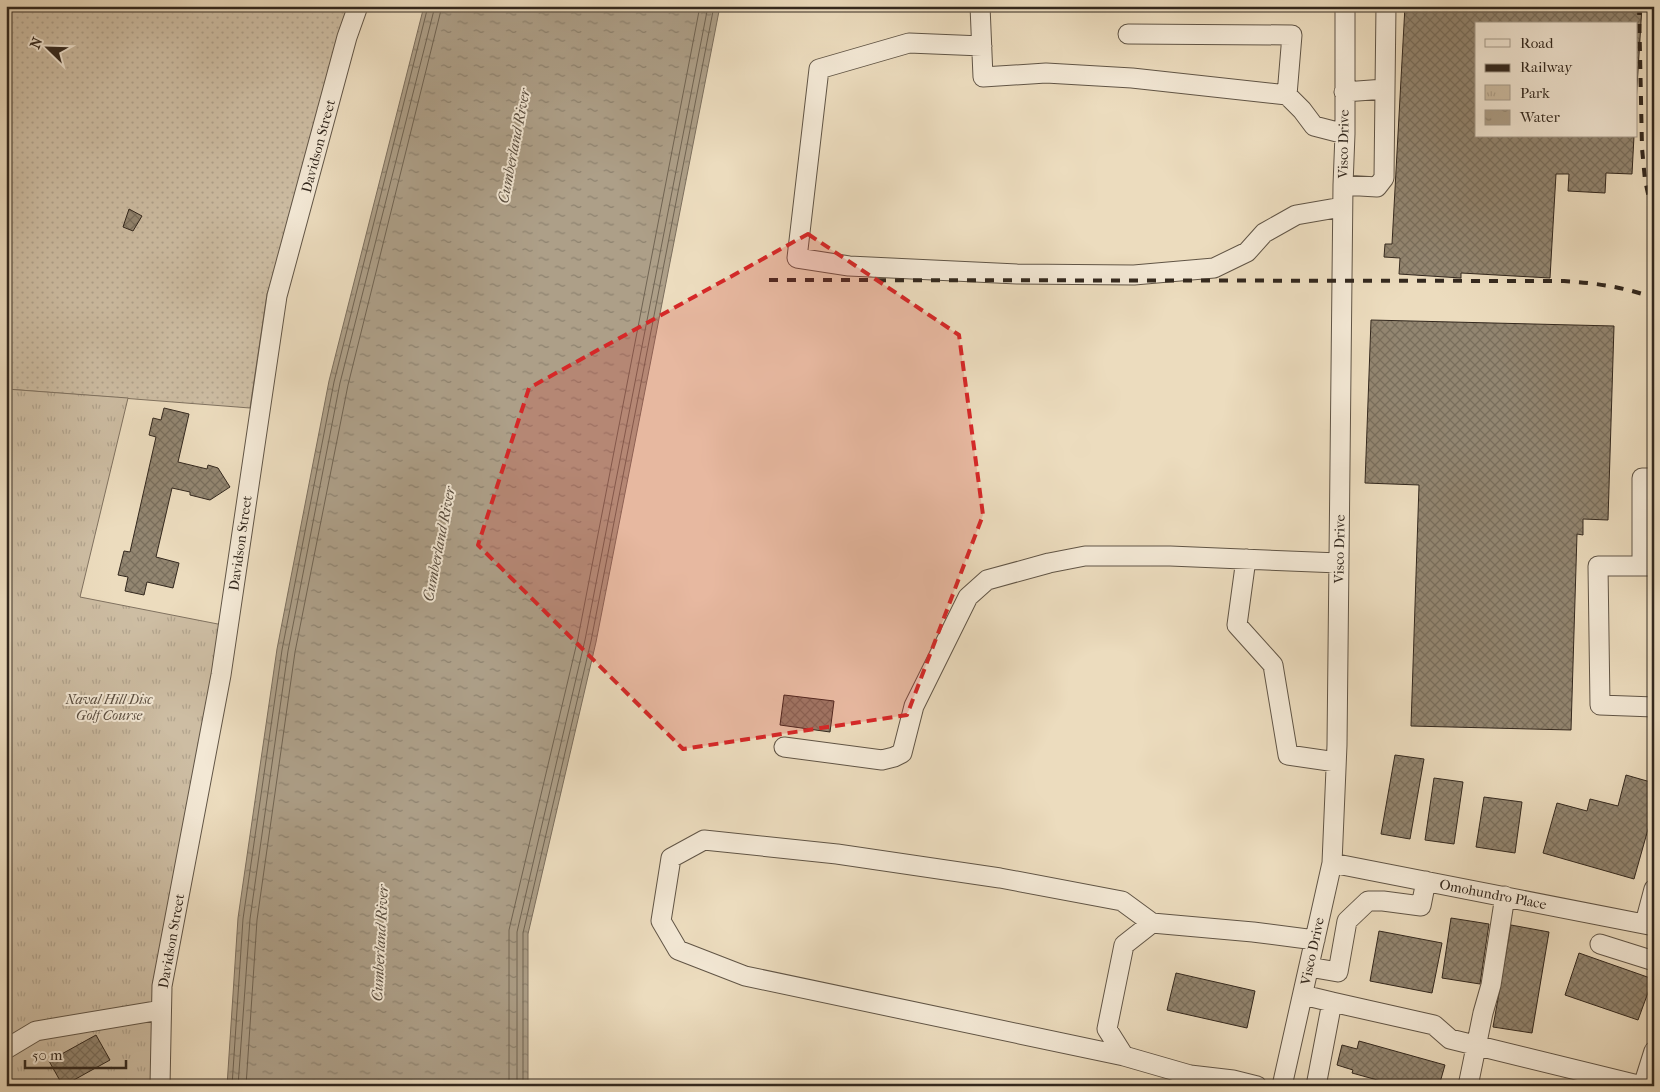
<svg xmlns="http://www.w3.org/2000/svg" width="1660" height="1092" font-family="'IM FELL French Canon',serif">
  <defs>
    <pattern id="grass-dots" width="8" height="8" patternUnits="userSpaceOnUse" patternTransform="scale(1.25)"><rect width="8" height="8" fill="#cdbda3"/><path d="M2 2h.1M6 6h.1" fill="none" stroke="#b0a28c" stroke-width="1.8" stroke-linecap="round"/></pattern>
    <pattern id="park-tufts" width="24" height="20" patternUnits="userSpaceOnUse" patternTransform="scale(1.25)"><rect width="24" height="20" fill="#cdbda3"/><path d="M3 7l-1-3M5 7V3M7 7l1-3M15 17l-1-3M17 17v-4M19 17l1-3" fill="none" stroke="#b0a28c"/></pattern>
    <pattern id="water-ripples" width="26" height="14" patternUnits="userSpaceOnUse" patternTransform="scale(1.25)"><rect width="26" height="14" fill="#ad9f88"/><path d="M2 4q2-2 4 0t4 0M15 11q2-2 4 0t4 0" fill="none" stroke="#8d826f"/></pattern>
    <pattern id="building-cross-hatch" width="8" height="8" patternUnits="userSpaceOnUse" patternTransform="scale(1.25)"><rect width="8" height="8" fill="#938671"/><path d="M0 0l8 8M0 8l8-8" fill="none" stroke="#796e5c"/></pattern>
  </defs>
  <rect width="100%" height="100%" fill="#ecdcbe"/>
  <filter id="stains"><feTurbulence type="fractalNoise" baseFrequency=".004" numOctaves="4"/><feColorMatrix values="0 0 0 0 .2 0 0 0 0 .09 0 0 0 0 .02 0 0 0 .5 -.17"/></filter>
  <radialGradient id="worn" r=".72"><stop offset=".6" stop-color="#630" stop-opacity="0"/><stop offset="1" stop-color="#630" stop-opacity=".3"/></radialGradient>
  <path fill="url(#grass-dots)" stroke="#807260" d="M6,6H353L285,240L267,294L250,408L6,389Z"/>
  <path fill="url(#park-tufts)" stroke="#807260" d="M6,389L128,398L80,597L228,626L162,986L160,1086H6Z"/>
  <path fill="url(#water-ripples)" stroke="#7c6f5e" d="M424,6H720L596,642L528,934V1086H227L238,918L277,649L329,381Z"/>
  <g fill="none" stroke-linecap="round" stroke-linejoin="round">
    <path stroke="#706453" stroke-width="1" d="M232,1086L243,919L282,650L334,382L428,6
      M238,1086L250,919L288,651L340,383L435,6
      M246,1086L257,920L295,652L348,385L442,6
      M509,1086V930L578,638L700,6
      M517,1086V932L585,640L708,6
      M523,1086V933L591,641L714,6"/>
  </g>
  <path fill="url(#building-cross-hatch)" stroke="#33281e" d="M1405,6H1642L1636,103V24H1476V136H1634L1632,174L1606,173L1605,193L1568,191L1569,174H1556L1550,278L1461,273V278L1399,274L1400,258L1384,257L1385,244H1392Z
    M129,209L142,216L133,231L123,227Z
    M1371,320L1614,326L1608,520L1583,519V535L1577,534L1571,730L1411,726L1419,485L1365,483Z
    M164,408L189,414L178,462L207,469L208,465L218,468L230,487L210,500L190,495V492L172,488L156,557L179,563L173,588L147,582L144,595L125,591L128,577L118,575L124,551L130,552L156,437L149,435L153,418L161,420Z
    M784,695L834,701L830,732L780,725Z
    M1395,755L1424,759L1410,839L1381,834Z
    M1626,775L1654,783V808L1634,879L1543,853L1557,803L1587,811L1590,799L1618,806Z
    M1434,778L1463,782L1454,844L1425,840Z
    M1484,797L1522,802L1515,853L1476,847Z
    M1451,918L1489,924L1480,984L1442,978Z
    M1511,925L1549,932L1532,1033L1493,1027Z
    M1379,931L1442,943L1432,993L1370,981Z
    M1579,953L1653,979L1638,1020L1565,995Z
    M1176,973L1255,991L1247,1028L1167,1010Z
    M96,1035L110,1060L63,1086L49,1061Z
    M1359,1041L1445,1065L1439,1086H1399L1352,1073L1353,1070L1337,1065L1342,1045L1357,1049Z"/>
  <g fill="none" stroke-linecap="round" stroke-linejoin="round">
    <g stroke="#615546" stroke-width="21">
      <path id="minor" d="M980,6L983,77L1046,73L1132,78L1287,95L1302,110L1314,126L1345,134
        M1128,34L1292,35L1287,95
        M982,46L909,43L819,69L797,258L849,266L1017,274L1134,275L1214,268L1247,252L1264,233L1296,215L1342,207
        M1385,89L1386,6
        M1343,185L1377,187L1384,178L1385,89L1344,92
        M1246,559L1237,625L1273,665L1288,755L1336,762
        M1642,566V478H1654
        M1654,566H1598L1600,705L1654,707
        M784,747L882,760L894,757L902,753L914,706L968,597L987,580L1049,563L1085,556H1170L1339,563
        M1332,863L1654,926
        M1645,923L1654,889
        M1600,944L1654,961
        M1309,967L1338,972L1347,921L1368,901H1383L1421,906L1426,881
        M1303,995L1332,1002L1316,1086
        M1332,1002L1434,1025L1450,1039L1642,1086
        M6,1049L36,1031L161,1010
        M1124,1056L745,976L678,950L661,921L671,858L704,840L837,854L1000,878L1122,901L1152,923
        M160,1086L162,986L221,675L277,296L347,37L358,6
        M1257,1086L1233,1080L1190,1075L1124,1056L1107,1029L1124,945L1152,923L1253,932L1315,940
        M1282,1086L1332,863L1337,745L1343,185L1345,134V6
        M1468,1086L1483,1013L1491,985L1505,896
        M1643,1086L1654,1051"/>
    </g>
    <use href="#minor" stroke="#f3e8d5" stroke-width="19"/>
    <path stroke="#33281e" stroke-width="4" stroke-dasharray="9 9" stroke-linecap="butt" d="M1639,6L1642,148L1645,180L1654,221
      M769,280L1564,281C1595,283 1625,287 1654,298"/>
  </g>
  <path fill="#d62828" fill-opacity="0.2" stroke="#d62828" stroke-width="4" stroke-dasharray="10 6" stroke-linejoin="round" d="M808,234L959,335L983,515L907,715L683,749L478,545L529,388Z"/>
  <g text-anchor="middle" stroke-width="4" stroke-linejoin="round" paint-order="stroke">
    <g font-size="14" fill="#33281e" stroke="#f3e8d5">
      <text transform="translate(1343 144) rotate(-89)" y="5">Visco Drive</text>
      <text transform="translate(318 146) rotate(-75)" y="5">Davidson Street</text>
      <text transform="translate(240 543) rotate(-82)" y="5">Davidson Street</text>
      <text transform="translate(1339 549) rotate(-89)" y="5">Visco Drive</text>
      <text transform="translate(1493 894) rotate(11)" y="5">Omohundro Place</text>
      <text transform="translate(171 941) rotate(-80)" y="5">Davidson Street</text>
      <text transform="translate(1312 951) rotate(-78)" y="5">Visco Drive</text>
    </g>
    <g font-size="14" font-style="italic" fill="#5a4d3f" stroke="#f3e8d5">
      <text x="109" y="704">Naval Hill Disc<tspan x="109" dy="16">Golf Course</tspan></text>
    </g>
    <g font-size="15" font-style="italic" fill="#584c3e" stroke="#f3e8d5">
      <text transform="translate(514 146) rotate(-79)" y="5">Cumberland River</text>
      <text transform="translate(439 544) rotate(-79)" y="5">Cumberland River</text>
      <text transform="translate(380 943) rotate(-87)" y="5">Cumberland River</text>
    </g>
  </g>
  <rect width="1660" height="1092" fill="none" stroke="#ecdcbe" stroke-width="25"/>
  <rect x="8" y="8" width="1645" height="1077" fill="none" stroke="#33281e" stroke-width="2.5"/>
  <rect x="12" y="12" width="1635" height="1067" fill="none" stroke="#33281e"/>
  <rect x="1475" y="22" width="162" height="115" fill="#f3e8d5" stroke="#a69b8c"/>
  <rect x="1485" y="39" width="25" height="8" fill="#f3e8d5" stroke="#a69b8c"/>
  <text x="1520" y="48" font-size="15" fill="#33281e">Road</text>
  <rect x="1485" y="64" width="25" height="8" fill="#33281e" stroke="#a69b8c"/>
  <text x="1520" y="72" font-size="15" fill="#33281e">Railway</text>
  <rect x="1485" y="85" width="25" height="15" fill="url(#park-tufts)" stroke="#a69b8c"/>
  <text x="1520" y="98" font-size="15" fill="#33281e">Park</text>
  <rect x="1485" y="110" width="25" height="15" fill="url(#water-ripples)" stroke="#a69b8c"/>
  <text x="1520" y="122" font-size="15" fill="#33281e">Water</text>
  <g transform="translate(48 48) rotate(293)" stroke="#f3e8d5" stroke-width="4" paint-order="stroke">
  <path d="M0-4L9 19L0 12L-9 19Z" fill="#33281e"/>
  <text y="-8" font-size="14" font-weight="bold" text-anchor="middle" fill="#33281e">N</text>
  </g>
  <path d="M25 1060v8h101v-8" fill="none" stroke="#33281e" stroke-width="2.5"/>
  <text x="32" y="1060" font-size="15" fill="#33281e" stroke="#f3e8d5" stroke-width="4" paint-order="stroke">50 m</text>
  <rect width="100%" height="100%" filter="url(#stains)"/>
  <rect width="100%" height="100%" fill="url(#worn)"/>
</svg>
